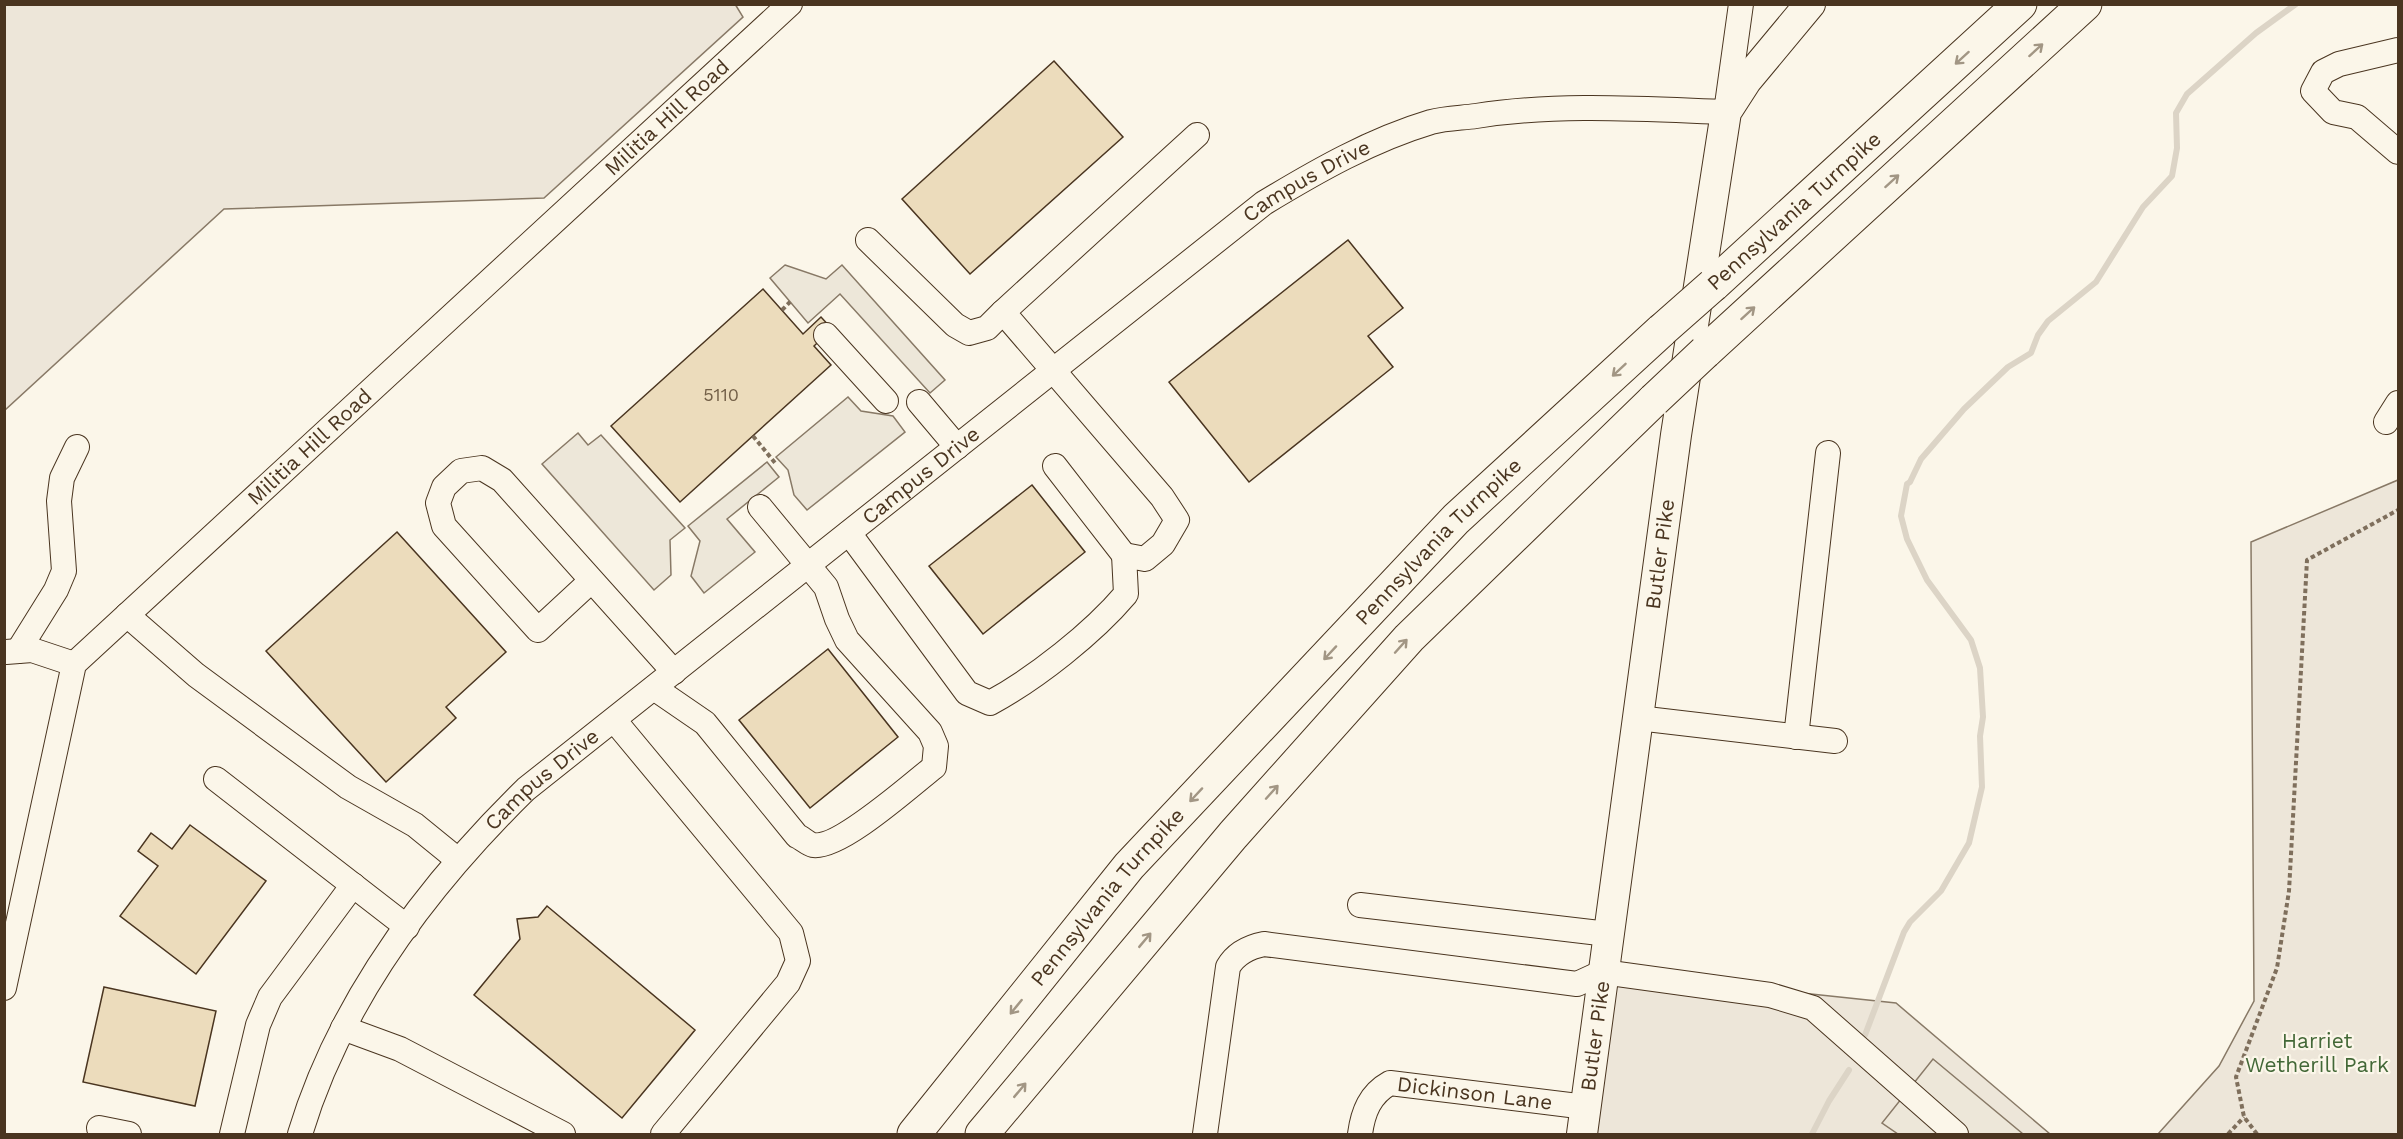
<svg xmlns="http://www.w3.org/2000/svg" width="2403" height="1139" font-family="'Work Sans',sans-serif">
  <rect width="100%" height="100%" fill="#fbf6e9"/>
  <path fill="#ede6d9" stroke="#887966" stroke-width="1.5" d="M735,4L743,17L544,198L224,209L5,410V5Z
    M2398,480V1134H2158L2219,1066L2254,1001L2251,542Z
    M1603,972L1896,1003L2050,1134H1582Z"/>
  <path fill="#ede7d9" stroke="#887966" stroke-width="1.5" d="M785,265L826,279L842,265L945,380L930,393L840,294L808,323L770,278Z
    M848,397L861,411L893,416L905,432L807,510L794,495L788,470L776,457Z
    M578,433L588,445L601,435L685,528L670,540L671,575L654,590L542,464Z
    M767,462L779,477L727,519L755,552L704,593L691,576L700,541L688,526Z
    M1933,1059L2023,1134H1898L1882,1123Z"/>
  <g fill="none" stroke-linecap="round" stroke-linejoin="round">
    <path stroke="#dcd4c6" stroke-width="6" d="M1865,1035L1904,932L1910,922L1941,891L1969,843L1982,787L1980,736L1983,717L1980,668L1971,640L1927,580L1907,539L1901,516L1907,484L1910,482L1921,459L1964,409L2008,367L2031,353L2038,335L2048,321L2096,282L2143,207L2172,176L2177,148L2176,113L2187,94L2256,33L2296,4
      M1812,1134L1829,1101L1849,1070"/>
  </g>
  <path fill="#ecdcbc" stroke="#4a3520" stroke-width="1.5" d="M1054,61L1123,137L970,274L902,199Z
    M1348,240L1403,308L1368,336L1393,367L1249,482L1169,382Z
    M763,289L803,334L821,317L832,329L814,346L831,365L680,502L611,426Z
    M1032,485L1085,552L983,634L929,566Z
    M397,532L506,652L446,707L456,718L386,782L266,651Z
    M828,649L898,737L810,808L739,720Z
    M190,825L266,881L196,974L120,916L158,866L138,851L151,833L172,849Z
    M547,906L695,1030L622,1118L474,995L520,939L517,919L538,917Z
    M104,987L216,1011L195,1106L83,1082Z"/>
  <g fill="none" stroke-linecap="round" stroke-linejoin="round">
    <g stroke="#4a3520" stroke-width="26">
      <g id="minor">
        <path d="M2398,50L2339,64L2323,72L2313,91L2333,112L2357,117L2398,152"/>
        <path d="M868,240L955,325L969,333L987,328L1003,312"/>
        <path d="M826,335L886,401"/>
        <path d="M919,402L957,447"/>
        <path d="M2386,422L2398,403"/>
        <path d="M1055,466L1124,555"/>
        <path d="M849,533L967,693L990,703C1036,678 1093,633 1126,594L1124,555L1145,559L1163,544L1177,520L1162,497L1003,312L1197,135"/>
        <path d="M591,581L538,630L444,526L438,503L444,487L461,471L482,468L502,480L674,672"/>
        <path d="M127,615L196,675L348,787L415,825L458,860"/>
        <path d="M18,651L56,590L64,571L59,501L62,478L77,447"/>
        <path d="M6,652L32,650L74,664"/>
        <path d="M654,688L705,723L797,836C802,838 808,844 813,845C839,850 912,784 934,767L936,746L930,732L847,640L837,619L826,587L760,507"/>
        <path d="M1638,718L1835,741"/>
        <path d="M614,720L791,933L798,961L788,983L663,1134"/>
        <path d="M1796,737L1828,453"/>
        <path d="M216,779L407,927"/>
        <path d="M1360,905L1608,934"/>
        <path id="s1" d="M4,988L74,664L790,4"/>
        <path d="M343,1028L400,1049L563,1134"/>
        <path d="M99,1128L129,1134"/>
        <path d="M232,1134L258,1025L270,997L353,885"/>
        <path id="s2" d="M300,1134C340,1001 428,885 526,789L1264,203C1317,171 1371,140 1431,122C1446,118 1462,118 1476,116C1559,103 1643,109 1726,112L1741,4"/>
        <path d="M1205,1134L1228,967C1236,953 1249,947 1264,944L1577,984L1603,972L1770,995L1813,1008L1956,1134"/>
        <path id="s3" d="M1360,1134C1363,1112 1370,1094 1390,1083L1586,1107"/>
      </g>
    </g>
    <g stroke="#4a3520" stroke-width="32">
      <g id="major">
        <path id="s4" d="M1582,1134L1676,435L1726,112L1746,81L1810,4"/>
      </g>
    </g>
    <g stroke="#4a3520" stroke-width="35">
      <g id="highway">
        <path d="M1713,285L2020,4"/>
        <path d="M1705,352L2085,4"/>
        <path id="s5" d="M914,1134L1129,866L1456,519L1662,330"/>
        <path d="M982,1134L1233,835L1409,638L1654,400"/>
      </g>
    </g>
    <path stroke="#7f6f5c" stroke-width="4" stroke-dasharray="4.5 3" stroke-linecap="butt" d="M782,310L790,302
      M753,436L776,464
      M2228,1134L2244,1117
      M2257,1134L2244,1117L2236,1077L2277,968L2289,891L2307,560L2398,510"/>
    <use href="#minor" stroke="#fbf6e9" stroke-width="24"/>
    <use href="#major" stroke="#fbf6e9" stroke-width="30"/>
    <use href="#highway" stroke="#fbf6e9" stroke-width="33"/>
    <g stroke="#4a3520" stroke-width="35" stroke-linecap="butt">
      <path id="highway-bridge" d="M1662,330L1713,285
        M1654,400L1705,352"/>
    </g>
    <use href="#highway-bridge" stroke="#fbf6e9" stroke-width="33"/>
  </g>
  <defs><path id="oneway-shaft" d="M-6 0H5M1.5-3L5.5 0L1.5 3" fill="none" stroke-width="1.6" stroke-linecap="round" stroke-linejoin="round" transform="scale(1.5)"/></defs>
  <g stroke="#a29684">
    <use href="#oneway-shaft" transform="translate(2036 50) rotate(-42)"/>
    <use href="#oneway-shaft" transform="translate(1962 58) rotate(138)"/>
    <use href="#oneway-shaft" transform="translate(1892 181) rotate(-42)"/>
    <use href="#oneway-shaft" transform="translate(1748 313) rotate(-42)"/>
    <use href="#oneway-shaft" transform="translate(1619 370) rotate(137)"/>
    <use href="#oneway-shaft" transform="translate(1401 646) rotate(-48)"/>
    <use href="#oneway-shaft" transform="translate(1330 653) rotate(133)"/>
    <use href="#oneway-shaft" transform="translate(1272 792) rotate(-48)"/>
    <use href="#oneway-shaft" transform="translate(1196 795) rotate(133)"/>
    <use href="#oneway-shaft" transform="translate(1145 940) rotate(-50)"/>
    <use href="#oneway-shaft" transform="translate(1016 1007) rotate(129)"/>
    <use href="#oneway-shaft" transform="translate(1020 1090) rotate(-50)"/>
  </g>
  <g text-anchor="middle" stroke-width="4.5" stroke-linejoin="round" paint-order="stroke">
    <g font-size="18" fill="#725f47">
      <text x="721" y="401">5110</text>
    </g>
    <g font-size="21" fill="#4a3520" stroke="#fbf6e9">
      <text dy="7" stroke="none"><textPath href="#s1" startOffset="1138">Militia Hill Road</textPath></text>
      <text dy="7" stroke="none"><textPath href="#s2" startOffset="1407">Campus Drive</textPath></text>
      <text transform="translate(1794 211) rotate(-42)" y="7">Pennsylvania Turnpike</text>
      <text dy="7" stroke="none"><textPath href="#s1" startOffset="652">Militia Hill Road</textPath></text>
      <text dy="7" stroke="none"><textPath href="#s2" startOffset="921">Campus Drive</textPath></text>
      <text dy="7" stroke="none"><textPath href="#s5" startOffset="792">Pennsylvania Turnpike</textPath></text>
      <text dy="7" stroke="none"><textPath href="#s4" startOffset="585">Butler Pike</textPath></text>
      <text dy="7" stroke="none"><textPath href="#s2" startOffset="435">Campus Drive</textPath></text>
      <text dy="7" stroke="none"><textPath href="#s5" startOffset="306">Pennsylvania Turnpike</textPath></text>
      <text dy="7" stroke="none"><textPath href="#s4" startOffset="99">Butler Pike</textPath></text>
      <text dy="7" stroke="none"><textPath href="#s3" startOffset="147">Dickinson Lane</textPath></text>
    </g>
    <g font-size="21" fill="#436837" stroke="#fbf6e9">
      <text x="2317" y="1048">Harriet<tspan x="2317" dy="24">Wetherill Park</tspan></text>
    </g>
  </g>
  <rect width="2403" height="1139" fill="none" stroke="#4a3520" stroke-width="12"/>
</svg>
